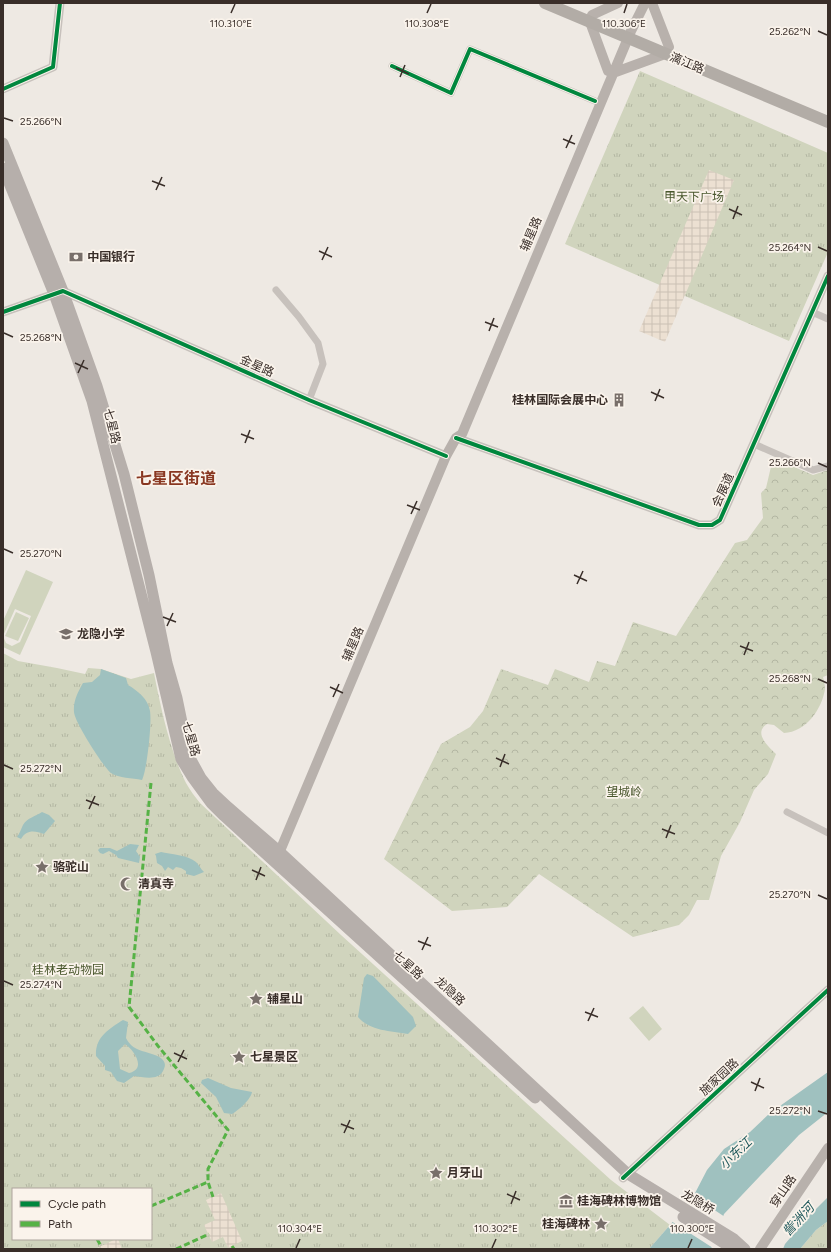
<svg xmlns="http://www.w3.org/2000/svg" width="831" height="1252" font-family="Figtree,'Noto Sans SC',sans-serif">
  <defs>
    <pattern id="forest-crowns" width="20" height="18" patternUnits="userSpaceOnUse"><rect width="20" height="18" fill="#d0d4bd"/><path d="M2 6a3 3 0 1 1 6 0M12 15a3 3 0 1 1 6 0" fill="none" stroke="#b3b6a2"/></pattern>
    <pattern id="park-tufts" width="24" height="20" patternUnits="userSpaceOnUse"><rect width="24" height="20" fill="#d0d4bd"/><path d="M3 7l-1-3M5 7V3M7 7l1-3M15 17l-1-3M17 17v-4M19 17l1-3" fill="none" stroke="#b3b6a2"/></pattern>
    <pattern id="plaza-grid" width="8" height="8" patternUnits="userSpaceOnUse"><rect width="8" height="8" fill="#ece0d2"/><path d="M0 4h8M4 0v8" fill="none" stroke="#cbc0b4"/></pattern>
  </defs>
  <rect width="100%" height="100%" fill="#eee9e3"/>
  <path fill="#d0d4bd" fill-rule="evenodd" d="M26,570L53,582L20,655L3,647V621ZM15,609L31,616L20,642L12,646L6,643L3,636Z
    M16,612L29,618L18,641L5,636Z
    M643,1006L662,1029L649,1041L629,1018Z"/>
  <path fill="url(#forest-crowns)" d="M773,458L813,475L828,470V675L823,677C824,681 825,685 825,689C822,709 806,732 784,733L774,725L767,724C753,733 768,746 776,754L768,774L754,790L740,822L721,856L709,900H697L689,915L679,925L633,937L539,874L507,907L452,911L384,859L441,744L470,727L483,711L501,669L548,685L555,669L589,682L597,661L615,666L633,622L676,636L735,543L747,540L763,518L761,493L766,488Z"/>
  <path fill="url(#park-tufts)" fill-rule="evenodd" d="M640,71L828,153V252L789,341L565,244Z
    M3,653L18,661L57,668L85,674L88,668L101,669L131,679L154,673C161,709 170,751 186,783C190,790 195,797 200,803L341,935L611,1180L670,1225L649,1249H3ZM13,1189H151V1239H13Z
    M828,1221V1249H800L816,1230Z"/>
  <path fill="url(#plaza-grid)" d="M709,170L734,180L665,342L639,331Z
    M221,1193L242,1241L228,1248L223,1237L212,1242L204,1225L215,1220L206,1200Z
    M116,1239H118L122,1249H95Z"/>
  <path fill="#9fc1bf" fill-rule="evenodd" d="M101,669L126,678L128,685C138,691 148,699 150,711C152,723 147,770 142,780C132,778 119,778 111,773C104,768 74,721 74,712C73,701 78,692 83,683L92,682L100,675Z
    M42,812L49,815L55,821L44,834C34,830 26,830 21,839L17,837C20,833 21,829 23,825C27,818 36,816 42,812Z
    M130,844L139,845L136,851L140,857L139,863L118,858L116,855L109,851L103,854L100,853L98,850L100,848H110L117,851Z
    M161,852C170,854 188,855 196,862C199,865 200,868 204,872L194,876L186,874V871L181,868L176,867L173,870L168,867L165,871L162,866L157,863L156,856L155,854Z
    M367,974L373,976L413,1017L416,1026L408,1034C391,1031 370,1031 358,1017L364,978Z
    M123,1020L128,1022L126,1038C128,1042 132,1047 137,1049C147,1054 172,1055 163,1071C158,1081 143,1077 134,1076L124,1083L117,1081L111,1072L105,1070V1066L96,1056C95,1037 109,1029 123,1020ZM125,1044C134,1050 147,1069 129,1073L120,1069L118,1051Z
    M828,1072V1112L799,1135L724,1214L711,1249H649L670,1225L693,1197L707,1170L724,1149L750,1132L770,1113Z
    M208,1078L231,1088L252,1092C251,1099 239,1110 232,1114L224,1113L216,1097L201,1083L202,1080Z
    M828,1197V1221L816,1230L800,1249H783L785,1244L808,1217Z"/>
  <path fill="#eee9e3" d="M692,1195L725,1217L713,1248L671,1221Z"/>
  <g fill="none" stroke-linecap="round" stroke-linejoin="round">
    <path stroke="#c7c1bc" stroke-width="7" d="M392,66L451,93L470,49L595,101
      M276,290L299,317L318,343L323,364L309,400
      M812,312L828,319
      M754,444L813,470L828,466
      M787,812L828,833"/>
    <path stroke="#c7c1bc" stroke-width="9" d="M3,89L53,67L60,3
      M3,312L63,291L309,400L446,456
      M456,438L699,525H712L720,520L828,276
      M623,1178L828,990"/>
    <path stroke="#b8b1ac" stroke-width="10" d="M652,3L669,47
      M592,15L618,3
      M590,22L608,71
      M613,73L665,54
      M277,858L446,456L456,438L462,434L631,31L645,3
      M760,1249L828,1148"/>
    <path stroke="#b6afab" stroke-width="11" d="M3,143L63,291L97,386L124,474L149,575L167,663L177,698L189,756L201,778L213,793L228,807L280,852L628,1174L734,1239L745,1249
      M3,168L54,294L92,401L156,652L181,759L192,777L211,803L224,816L535,1098
      M683,1217L733,1249"/>
    <path stroke="#b2aca6" stroke-width="12" d="M545,3L828,122"/>
    <path stroke="#56b246" stroke-width="3" stroke-dasharray="6 3" stroke-linecap="butt" d="M151,783L129,1007L158,1046L228,1130L208,1169V1182L213,1197
      M151,1206L208,1182
      M97,1239L101,1246
      M232,1246L234,1249
      M176,1249L209,1234"/>
    <g stroke="#faf3eb" stroke-width="6">
      <path id="cycleway" d="M392,66L451,93L470,49L595,101
        M3,89L53,67L60,3
        M3,312L63,291L309,400L446,456
        M456,438L699,525H712L720,520L828,276
        M623,1178L828,990"/>
    </g>
    <use href="#cycleway" stroke="#00873e" stroke-width="4"/>
  </g>
  <path fill="none" stroke="#392e29" stroke-width="1.5" d="M231,13L235,4M427,13L431,4M624,13L627,4M818,31L827,35M396,68L409,74M400,77L405,65M4,118L13,121M563,139L575,144M566,148L572,135M152,181L165,186M156,190L162,177M729,209L742,215M733,219L738,206M818,247L827,251M319,251L332,257M322,260L328,247M485,322L498,327M489,331L494,318M4,333L13,337M75,363L88,369M78,373L84,360M651,392L664,398M655,401L660,389M241,434L254,439M245,443L250,430M818,463L827,467M407,505L420,510M411,514L417,501M4,549L13,553M574,575L587,581M577,584L583,571M163,617L176,622M167,626L173,613M740,646L753,651M744,655L749,642M818,679L827,683M330,687L343,693M333,697L339,684M496,758L509,764M4,765L13,769M500,767L505,754M86,800L99,805M89,809L95,796M662,829L675,834M666,838L671,825M252,870L265,876M256,880L261,867M818,895L827,899M418,941L431,946M422,950L428,937M4,981L13,985M585,1012L598,1017M588,1021L594,1008M174,1053L187,1059M178,1062L184,1050M751,1082L764,1088M755,1091L760,1078M818,1111L827,1114M341,1124L354,1129M344,1133L350,1120M507,1194L520,1200M511,1204L516,1191M296,1248L300,1239M492,1248L496,1239M688,1248L692,1239"/>
  <defs>
    <g id="bank-bare" transform="scale(1.08)"><path d="M-6-4H6V4H-6ZM0-2.3a2.3 2.3 0 1 0 0 4.6a2.3 2.3 0 1 0 0-4.6Z" fill="#786f6a" stroke="#faf3eb" stroke-width="2.5" paint-order="stroke"/></g>
    <g id="building-bare" transform="scale(1.08)"><path d="M-4-6H4V6H1V3H-1V6H-4ZM-2.5-4.3h1.7v1.8h-1.7ZM.8-4.3h1.7v1.8H.8ZM-2.5-1h1.7V.8h-1.7ZM.8-1h1.7V.8H.8Z" fill="#786f6a" stroke="#faf3eb" stroke-width="2.5" paint-order="stroke"/></g>
    <g id="school-bare" transform="scale(1.08)"><path d="M0-5L7-2L0 1L-7-2ZM-4 1L0 2.5L4 1V4Q0 6-4 4Z" fill="#786f6a" stroke="#faf3eb" stroke-width="2.5" paint-order="stroke"/></g>
    <g id="sight-bare" transform="scale(1.08)"><path d="M0-6L1.8-2.2L6-1.7L2.9 1.2L3.7 5.4L0 3.3L-3.7 5.4L-2.9 1.2L-6-1.7L-1.8-2.2Z" fill="#786f6a" stroke="#faf3eb" stroke-width="2.5" paint-order="stroke"/></g>
    <g id="mosque-bare" transform="scale(1.08)"><path d="M3.5-4.9A6 6 0 1 0 3.5 4.9A5 5 0 1 1 3.5-4.9Z" fill="#786f6a" stroke="#faf3eb" stroke-width="2.5" paint-order="stroke"/></g>
    <g id="museum-bare" transform="scale(1.08)"><path d="M0-6L6-3V-2H-6V-3ZM-5-1h2V3h-2ZM-1-1h2V3h-2ZM3-1h2V3H3ZM-6 4H6V6H-6Z" fill="#786f6a" stroke="#faf3eb" stroke-width="2.5" paint-order="stroke"/></g>
  </defs>
  <g fill-rule="evenodd">
    <use href="#bank-bare" x="76" y="257"/>
    <use href="#building-bare" x="619" y="400"/>
    <use href="#school-bare" x="66" y="634"/>
    <use href="#sight-bare" x="42" y="867"/>
    <use href="#mosque-bare" x="127" y="884"/>
    <use href="#sight-bare" x="256" y="999"/>
    <use href="#sight-bare" x="239" y="1057"/>
    <use href="#sight-bare" x="436" y="1173"/>
    <use href="#museum-bare" x="566" y="1201"/>
    <use href="#sight-bare" x="601" y="1224"/>
  </g>
  <g text-anchor="middle" stroke-width="3.5" stroke-linejoin="round" paint-order="stroke">
    <g font-size="12" fill="#392e29" stroke="#faf3eb">
      <text transform="translate(687 63) rotate(23)" y="4">漓江路</text>
      <text transform="translate(531 234) rotate(-67)" y="4">辅星路</text>
      <text transform="translate(257 366) rotate(24)" y="4">金星路</text>
      <text transform="translate(112 426) rotate(76)" y="4">七星路</text>
      <text transform="translate(723 490) rotate(-66)" y="4">会展道</text>
      <text transform="translate(353 644) rotate(-67)" y="4">辅星路</text>
      <text transform="translate(191 739) rotate(74)" y="4">七星路</text>
      <text transform="translate(408 965) rotate(42)" y="4">七星路</text>
      <text transform="translate(450 991) rotate(43)" y="4">龙隐路</text>
      <text transform="translate(719 1077) rotate(-43)" y="4">施家园路</text>
      <text transform="translate(783 1191) rotate(-56)" y="4">穿山路</text>
      <text transform="translate(698 1202) rotate(31)" y="4">龙隐桥</text>
    </g>
    <g font-size="12" fill="#49572d" stroke="#faf3eb">
      <text x="694" y="201">甲天下广场</text>
      <text x="624" y="796">望城岭</text>
      <text x="68" y="974">桂林老动物园</text>
    </g>
    <g font-size="12" font-weight="bold" fill="#392e29" stroke="#faf3eb" text-anchor="start">
      <text x="87" y="261">中国银行</text>
      <text x="608" y="404" text-anchor="end">桂林国际会展中心</text>
      <text x="77" y="638">龙隐小学</text>
      <text x="53" y="871">骆驼山</text>
      <text x="138" y="888">清真寺</text>
      <text x="267" y="1003">辅星山</text>
      <text x="250" y="1061">七星景区</text>
      <text x="447" y="1177">月牙山</text>
      <text x="577" y="1205">桂海碑林博物馆</text>
      <text x="590" y="1228" text-anchor="end">桂海碑林</text>
    </g>
    <g font-size="13" font-style="italic" fill="#1e585b" stroke="#faf3eb">
      <text transform="translate(735 1153) rotate(-44)" y="5">小东江</text>
      <text transform="translate(798 1219) rotate(-47)" y="5">訾洲河</text>
    </g>
    <g font-size="16" font-weight="bold" fill="#893721" stroke="#faf3eb">
      <text x="176" y="484">七星区街道</text>
    </g>
  </g>
  <g font-size="10" text-anchor="middle" fill="#392e29" stroke="#faf3eb" stroke-width="3.5" stroke-linejoin="round" paint-order="stroke">
    <text x="231" y="27">110.310°E</text>
    <text x="427" y="27">110.308°E</text>
    <text x="624" y="27">110.306°E</text>
    <text x="790" y="35">25.262°N</text>
    <text x="41" y="125">25.266°N</text>
    <text x="790" y="251">25.264°N</text>
    <text x="41" y="341">25.268°N</text>
    <text x="790" y="466">25.266°N</text>
    <text x="41" y="557">25.270°N</text>
    <text x="790" y="682">25.268°N</text>
    <text x="41" y="772">25.272°N</text>
    <text x="790" y="898">25.270°N</text>
    <text x="41" y="988">25.274°N</text>
    <text x="790" y="1114">25.272°N</text>
    <text x="300" y="1232">110.304°E</text>
    <text x="496" y="1232">110.302°E</text>
    <text x="692" y="1232">110.300°E</text>
  </g>
  <rect width="831" height="1252" fill="none" stroke="#392e29" stroke-width="8"/>
  <rect x="12" y="1188" width="140" height="52" fill="#faf3eb" stroke="#ada49d"/>
  <rect x="20" y="1201" width="20" height="6" fill="#00873e" stroke="#ada49d"/>
  <text x="48" y="1208" font-size="12" fill="#392e29">Cycle path</text>
  <rect x="20" y="1221" width="20" height="6" fill="#56b246" stroke="#ada49d"/>
  <text x="48" y="1228" font-size="12" fill="#392e29">Path</text>
</svg>
